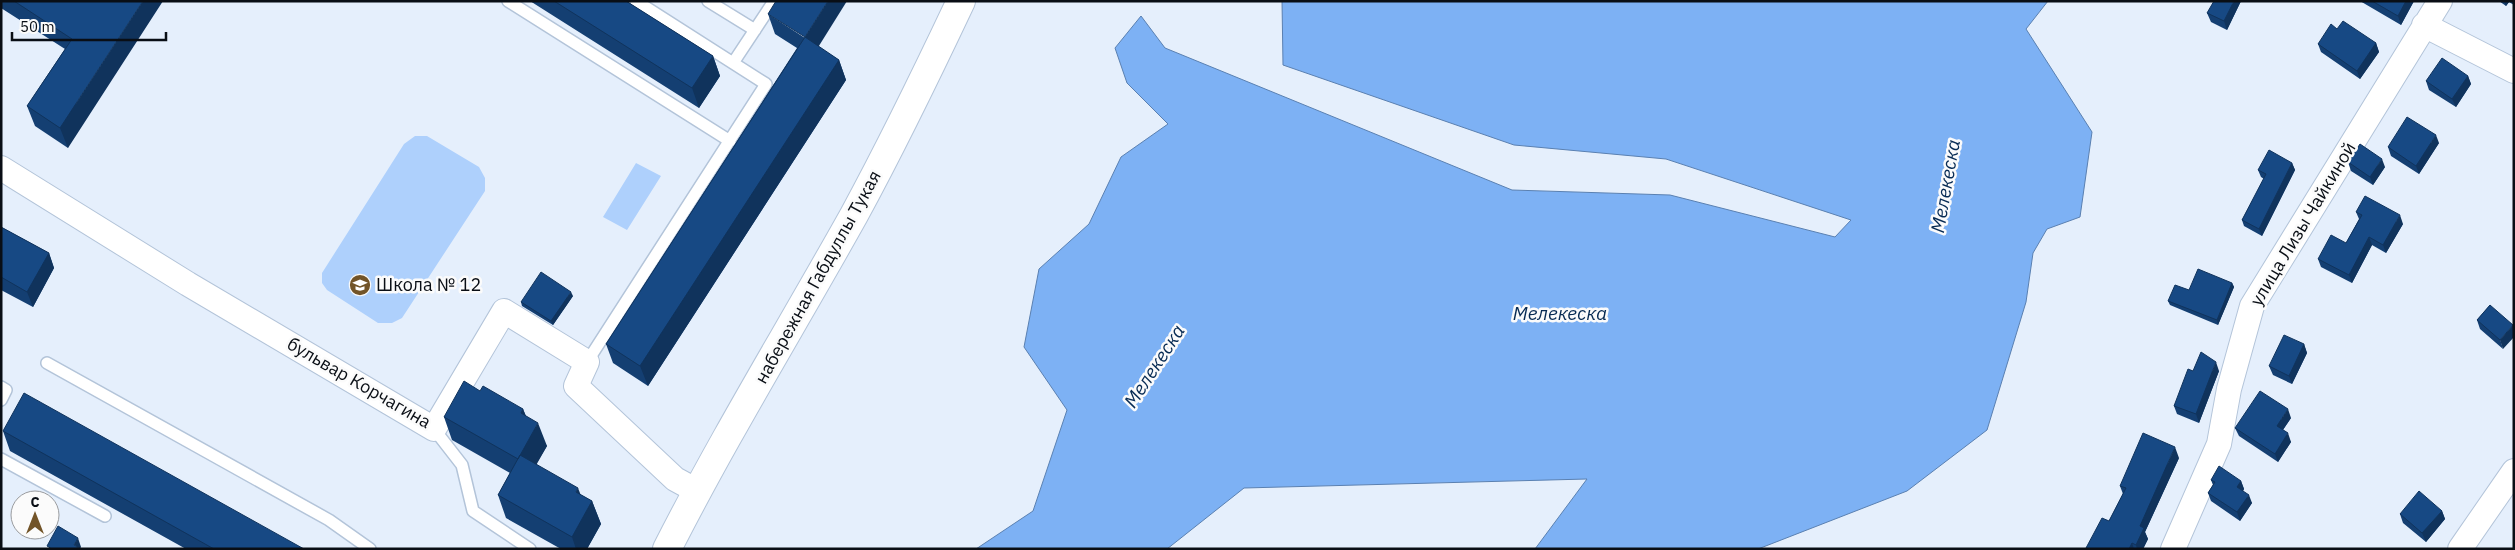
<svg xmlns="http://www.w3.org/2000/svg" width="2515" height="550" font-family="'IBM Plex Sans',sans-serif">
  <rect width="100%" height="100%" fill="#e5effc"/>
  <path fill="#aed0fc" d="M415,136H427L479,167L485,178V191L402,318L392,323H378L327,290L322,283V273L404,144Z
    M636,163L661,176L627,230L603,217Z"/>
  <path fill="#7db1f4" stroke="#5a80b1" d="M1282,1H2048L2026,29L2092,132L2080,217L2047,229L2033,253L2026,302L1987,430L1907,491L1758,549H1535L1587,479L1244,488L1167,549H976L1033,511L1067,410L1024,347L1039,269L1089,224L1121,157L1168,124L1127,83L1115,48L1141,16L1165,48L1512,190L1670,195L1835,237L1851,220L1666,159L1514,145L1283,65Z"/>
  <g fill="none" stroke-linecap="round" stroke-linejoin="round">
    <g stroke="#b3c4d9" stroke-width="14">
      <path id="service" d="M508,1L730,141
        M708,1L755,30
        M733,63L774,1
        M587,362L766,84L636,1
        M47,363L329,520L370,549
        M1,387L6,390L1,400
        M434,429L462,465L473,511L530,549
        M1,459L105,516"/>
    </g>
    <g stroke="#b3c4d9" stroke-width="26">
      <path id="minor" d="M2424,25L2514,71
        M1,168L188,284L434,429L504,311L587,362L576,386L675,479L697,491
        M2173,549L2219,444L2229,389L2252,306L2440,1
        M2460,549L2514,471"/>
    </g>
    <g stroke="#b3c4d9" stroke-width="30">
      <path id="secondary" d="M667,549C725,435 792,326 854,215C892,145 927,73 961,1"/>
    </g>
    <use href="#service" stroke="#fff" stroke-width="11"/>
    <use href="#minor" stroke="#fff" stroke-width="24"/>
    <use href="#secondary" stroke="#fff" stroke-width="28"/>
  </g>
  <path fill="#143f72" d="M1,1H95L68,148L35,126L27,106L65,49L1,8Z
    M530,1H626L713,56L720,76L699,108Z
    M2241,1L2227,30L2211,22L2207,13Z
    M2360,1H2414L2401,25Z
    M2499,1H2514V5L2509,2L2506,6Z
    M768,14L839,60L846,80L648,386L613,363L606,344L797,48L775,34Z
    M2337,29L2376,43L2379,52L2360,79L2321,52L2318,44Z
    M2468,76L2471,84L2456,107L2429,90L2426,81Z
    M2439,143L2419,174L2391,156L2388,147Z
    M2348,162L2385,167L2373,185L2351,171Z
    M2292,163L2295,170L2262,236L2244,226L2242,220L2264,179L2261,177L2258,170Z
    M2356,212L2403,224L2386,253L2372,245L2352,283L2321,267L2318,259L2346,243L2359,219Z
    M1,227L49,253L54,268L33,307L1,290Z
    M2232,283L2234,287L2218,325L2170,305L2168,301L2189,290Z
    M573,296L553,325L522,306L521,302Z
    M2490,305L2503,349L2480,329L2477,320Z
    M2304,344L2307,353L2292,384L2273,375L2269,366Z
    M2193,371H2219L2199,423L2177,414L2174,406Z
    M480,391L523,409L526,416L547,446L536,464L581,495L592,501L601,524L587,549H561L506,518L498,495L510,473L452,440L444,417Z
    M2291,418L2283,430L2291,442L2278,462L2239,436L2235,428Z
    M3,431L304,549H186L10,451Z
    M2179,458L2145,532L2148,539L2143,549H2087L2086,548L2109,521L2123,494L2120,486Z
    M2211,480L2241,481L2244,489L2243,491L2252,503L2240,521L2211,501L2208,493L2213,485Z
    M2442,511L2445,519L2426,542L2403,523L2400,514Z"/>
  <path fill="#10335c" d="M143,1H163L68,148L60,128Z
    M828,1H847L812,57L805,37Z
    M2234,1H2241L2227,30L2224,21Z
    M2406,1H2414L2401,25L2398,16Z
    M2504,1H2509V2L2506,6Z
    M2376,43L2379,52L2360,79L2357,71Z
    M713,56L720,76L699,108L692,88Z
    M839,60L846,80L648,386L640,366Z
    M2468,76L2471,84L2456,107L2452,99Z
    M2436,135L2439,143L2419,174L2416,166Z
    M2382,159L2385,167L2373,185L2370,177Z
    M2292,163L2295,170L2262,236L2259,229Z
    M2400,215L2403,224L2386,253L2383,245Z
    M2369,237L2372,245L2352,283L2349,275Z
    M49,253L54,268L33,307L27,292Z
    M2232,283L2234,287L2218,325L2217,320Z
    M571,292L573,296L553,325L551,321Z
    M2513,325L2514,337L2503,349L2500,340Z
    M2304,344L2307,353L2292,384L2289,376Z
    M2216,362L2219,371L2199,423L2196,414Z
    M523,409L532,432L521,413Z
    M2288,409L2291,418L2280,434L2277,426Z
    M538,423L547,446L526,483L518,459Z
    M2288,433L2291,442L2278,462L2275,454Z
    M2175,447L2179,458L2145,532L2148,539L2143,549H2137L2136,545L2140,526Z
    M2241,481L2244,489L2240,496L2237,487Z
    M578,488L587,511L576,492Z
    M2249,495L2252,503L2240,521L2237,512Z
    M592,501L601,524L587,549H576L572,537Z
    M2442,511L2445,519L2426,542L2422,533Z
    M78,538L81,547L80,549L74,545Z
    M2132,543L2134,549H2129Z"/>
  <path fill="#174984" stroke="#10335c" d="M14,1H143L60,128L27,106L72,39Z
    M554,1H626L713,56L692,88Z
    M776,1H828L805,37L768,14Z
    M2214,1H2234L2224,21L2207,13Z
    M2372,1H2406L2398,16Z
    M2343,21L2376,43L2357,71L2318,44L2331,24L2337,29Z
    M805,37L839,60L640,366L606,344Z
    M2442,58L2468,76L2452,99L2426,81Z
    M2407,117L2436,135L2416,166L2388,147Z
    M2360,144L2382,159L2370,177L2348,162Z
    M2269,150L2292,163L2259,229L2242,220L2266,174L2258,170Z
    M2365,196L2400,215L2383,245L2369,237L2349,275L2318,259L2331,235L2346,243L2362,215L2356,212Z
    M1,227L49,253L27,292L1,277Z
    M2198,269L2232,283L2217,320L2168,301L2175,285L2189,290Z
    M541,272L571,292L551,321L521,302Z
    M2490,305L2513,325L2500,340L2477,320Z
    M2284,335L2304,344L2289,376L2269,366Z
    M2201,352L2216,362L2196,414L2174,406L2188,369L2193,371Z
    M464,381L480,391L483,386L523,409L521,413L538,423L518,459L444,417Z
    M2260,391L2288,409L2277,426L2288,433L2275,454L2235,428Z
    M24,393L304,549H214L3,431Z
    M2143,433L2175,447L2140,526L2144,528L2136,545L2132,543L2129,549H2088L2086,548L2102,518L2109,521L2126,488L2120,486Z
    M520,455L578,488L576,492L592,501L572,537L498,495Z
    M2219,466L2241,481L2237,487L2249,495L2237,512L2208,493L2215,482L2211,480Z
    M2419,491L2442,511L2422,533L2400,514Z
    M58,526L78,538L74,545L80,549H52L47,546Z"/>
  <defs>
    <g id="school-disc" transform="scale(1.125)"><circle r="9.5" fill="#725428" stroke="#fbfbfb"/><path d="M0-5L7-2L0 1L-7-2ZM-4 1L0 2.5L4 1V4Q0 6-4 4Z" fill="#fff"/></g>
  </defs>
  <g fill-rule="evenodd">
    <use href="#school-disc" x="360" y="285"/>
  </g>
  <g text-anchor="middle" stroke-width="5" stroke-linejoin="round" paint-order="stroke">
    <g font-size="18" fill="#090e15" stroke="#fbfbfb">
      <text transform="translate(2303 224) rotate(-59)" y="6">улица Лизы Чайкиной</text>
      <text transform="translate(818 277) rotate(-61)" y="6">набережная Габдуллы Тукая</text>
      <text transform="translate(359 383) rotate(30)" y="6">бульвар Корчагина</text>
    </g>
    <g font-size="18" fill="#090e15" stroke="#fbfbfb" text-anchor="start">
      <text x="376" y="291">Школа № 12</text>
    </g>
    <g font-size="19" font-style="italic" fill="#072b54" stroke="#fbfbfb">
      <text transform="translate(1945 186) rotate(-80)" y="7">Мелекеска</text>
      <text x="1560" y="320">Мелекеска</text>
      <text transform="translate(1154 366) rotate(-57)" y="7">Мелекеска</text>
    </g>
  </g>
  <rect width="2515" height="550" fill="none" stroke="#090e15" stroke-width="5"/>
  <g transform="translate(35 515)"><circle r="24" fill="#fbfbfb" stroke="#9a9c9f"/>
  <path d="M0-4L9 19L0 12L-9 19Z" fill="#725428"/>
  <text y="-8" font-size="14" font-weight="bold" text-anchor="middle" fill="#090e15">С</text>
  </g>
  <path d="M12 32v8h154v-8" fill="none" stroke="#090e15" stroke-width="2.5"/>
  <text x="20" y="32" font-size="15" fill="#090e15" stroke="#fbfbfb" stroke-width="4" paint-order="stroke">50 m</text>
</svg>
